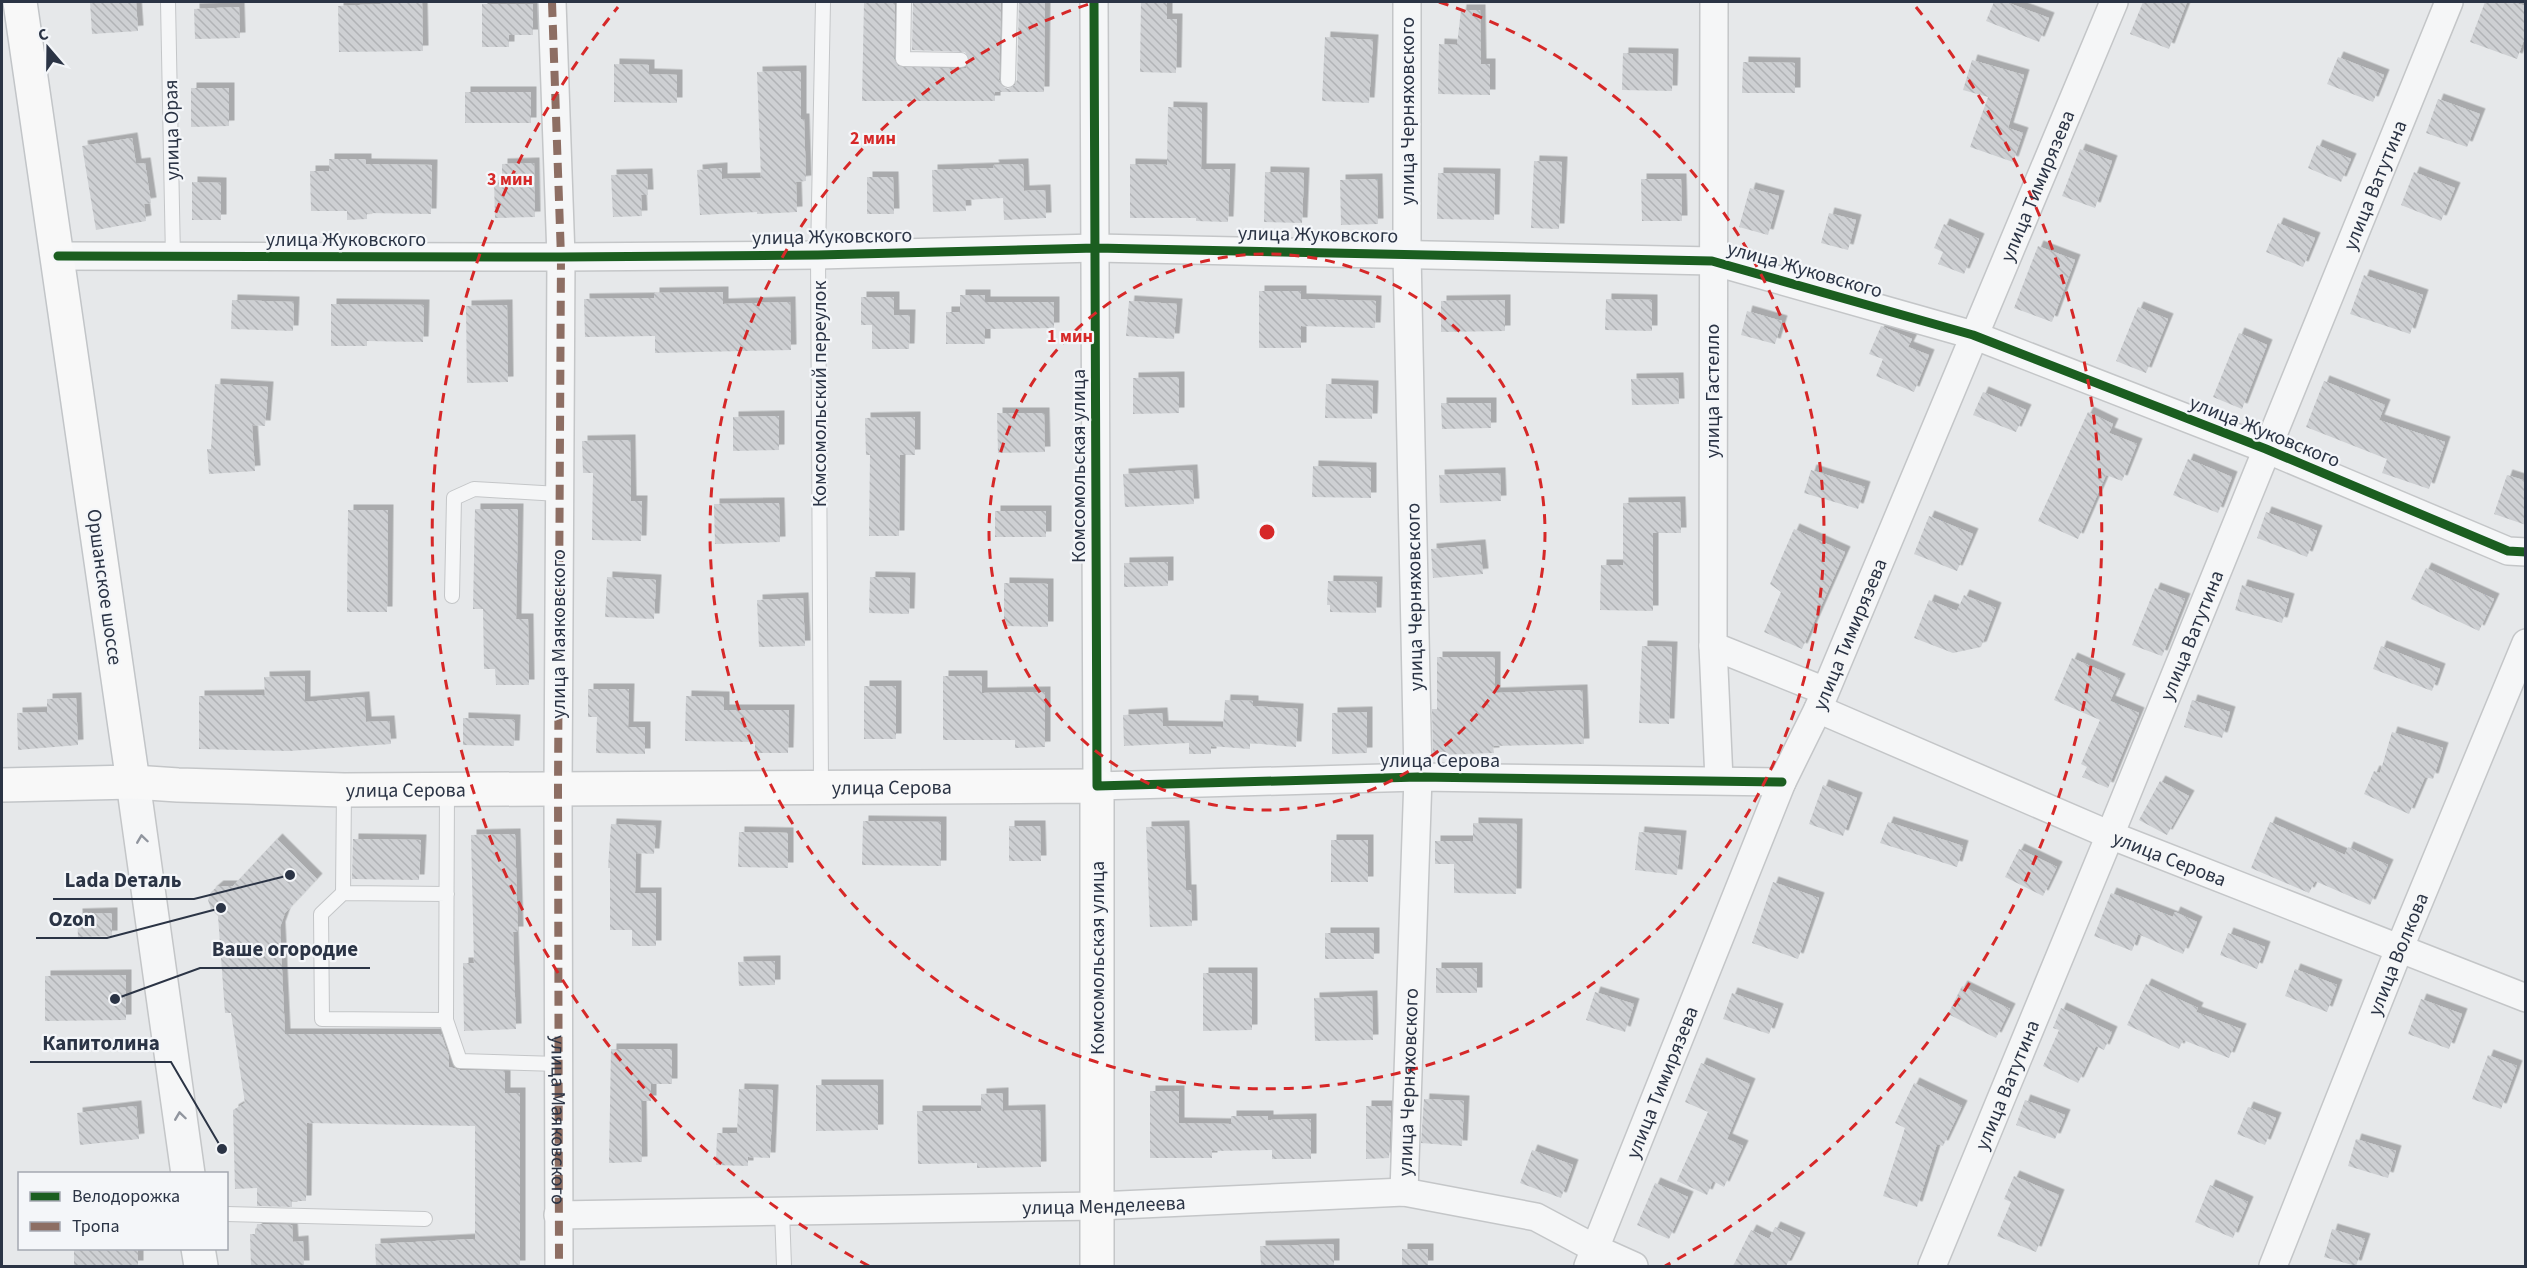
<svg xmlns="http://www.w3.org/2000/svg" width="2527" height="1268" font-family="'Source Sans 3',sans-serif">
  <defs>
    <pattern id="building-back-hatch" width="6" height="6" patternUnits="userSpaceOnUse" patternTransform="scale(1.5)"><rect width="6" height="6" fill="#ced0d3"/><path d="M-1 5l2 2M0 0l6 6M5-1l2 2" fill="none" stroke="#b1b3b6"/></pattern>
    <filter id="shadow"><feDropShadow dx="5.5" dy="-5.5" stdDeviation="0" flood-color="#0004"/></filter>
  </defs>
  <rect width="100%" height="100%" fill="#e6e8ea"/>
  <path fill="url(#building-back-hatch)" filter="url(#shadow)" d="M90,2H136L138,31L92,34Z
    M422,2L423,51L339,52L338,6Z
    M864,2H895L894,59L898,66L961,69L966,68L970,61L965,52L912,50L913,2H1001L999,80L1003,87L1008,89L1015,85L1017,80L1019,2H1045L1044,92H995V101H862Z
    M1141,2H1167V19H1177L1176,73L1140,72Z
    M1994,2H2006L2049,18L2039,42L1986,21Z
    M2143,2H2187L2169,49L2130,34Z
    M2485,2H2512L2526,6V34L2517,59L2470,42Z
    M482,4H533V35H509V47H482Z
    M239,7L240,38L195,39L194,9Z
    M1461,10H1480L1481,64H1490V95L1438,94L1439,44L1457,45Z
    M1325,37L1373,40L1369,103L1322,101Z
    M1623,53L1673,54L1672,91L1622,90Z
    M2338,57L2384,75L2373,102L2327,84Z
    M1972,60L2024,75L2008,128L2023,133L2013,162L1970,147L1988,97L1963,90Z
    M1743,62L1795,63V93H1742Z
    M614,64L649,65V74L677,75V103L614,102Z
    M801,71V119H804L806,181L796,182L797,212L757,214V212L700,215L697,170L722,168V179L761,178L757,72Z
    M191,88H229V126L191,127Z
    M465,92H531V123H465Z
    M2438,99L2480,114L2467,147L2426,133Z
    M1168,107L1202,108L1201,169H1230L1228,222L1196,221V218H1130V164L1167,165Z
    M132,138L136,164L145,163L151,203L144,204L146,221L96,230L82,146Z
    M2317,145L2351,159L2341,182L2308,168Z
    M2080,149L2112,161L2095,208L2062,196Z
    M329,159H366V164L432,165L431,214L367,213V219L347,220V211H311L310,171H329Z
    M1534,161L1562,162L1559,229L1531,228Z
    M534,163L535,217L495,218L494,180H502V164Z
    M1023,164L1024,191L1045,190L1046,218L1004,220L1003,198L965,200L966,211L933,212L932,170L994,168L993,165Z
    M1265,172L1304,173L1302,223L1264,222Z
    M2414,172L2455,188L2441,221L2401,205Z
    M1438,173L1495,174L1494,220L1437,219Z
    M647,174L648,195H641L642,216L613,217L611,175Z
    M867,177H893L894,214H867Z
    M1377,179L1378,224L1341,225L1340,180Z
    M1641,179H1681L1682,221H1642Z
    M192,182L221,183V220H192Z
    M1750,188L1779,196L1768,235L1739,227Z
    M1829,213L1856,220L1848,250L1821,243Z
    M2278,223L2315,238L2303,267L2266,252Z
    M1944,224L1979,239L1964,274L1938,264L1943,252L1934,248Z
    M2038,246L2075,260L2052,322L2014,308Z
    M2364,275L2423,295L2410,334L2350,314Z
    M1259,291H1301V299L1376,301L1375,328L1301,326V348H1259Z
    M723,292V304L790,302L791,350L655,353V336L585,337L584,299L654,298V293Z
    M960,295H985V302H1054V328L985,329V344H946V312H960Z
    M861,297H894V315H910L909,349H872V325H861Z
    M1606,299L1652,300V331L1605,330Z
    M232,300L294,302L293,331L231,329Z
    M1505,300V331L1441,332V301Z
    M1129,301L1177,304L1174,339L1126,336Z
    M331,304L424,305L423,342L367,341V346H331Z
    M507,305L508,382L467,383L466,306Z
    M2138,307L2168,319L2146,373L2116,361Z
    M1747,311L1782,321L1775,344L1741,335Z
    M1881,326L1912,339L1908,347L1929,355L1914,392L1876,376L1883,359L1869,354Z
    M2239,333L2267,345L2242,409L2213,397Z
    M1179,377V413L1133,414V378Z
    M1678,378L1679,404L1632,405L1631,379Z
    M2324,381L2385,405L2379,420L2445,442L2429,489L2382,473L2387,459L2306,427Z
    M215,384L268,387L265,426L252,425L255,471L209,474L207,449H211Z
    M1326,384L1373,386L1372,419L1325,418Z
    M1983,392L2026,410L2016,432L1973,415Z
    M1441,403H1491V428L1442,429Z
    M2088,412L2113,424L2109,433L2137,444L2122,481L2106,475L2078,539L2038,521Z
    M997,413H1044L1045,452L998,453Z
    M779,416V450L733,451V417Z
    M915,417V455H900L899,536H869L870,455H866L865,418Z
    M630,440L631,501H642L641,541L592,540L593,473H583L582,441Z
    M2188,459L2232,477L2218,513L2173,495Z
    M1313,466L1371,468V498L1312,497Z
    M1192,470L1194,504L1125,507L1123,474Z
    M1811,470L1865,487L1858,509L1804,493Z
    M1500,473L1501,501L1440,503L1439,475Z
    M2507,475L2526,481V525L2494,514Z
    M1680,502L1681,533H1653V611L1600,610L1601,565H1623V503Z
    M779,503L780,542L715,544L714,504Z
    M475,509H518L516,619H528L529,685H496L495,669H484L483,609H473Z
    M348,510H388L387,612H347Z
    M995,511H1046V537H995Z
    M2266,512L2317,531L2307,557L2257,538Z
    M1929,516L1973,534L1957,571L1914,554Z
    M1794,529L1845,552L1802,649L1764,632L1781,592L1770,584Z
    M1480,545L1483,574L1433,578L1431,549Z
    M1168,562V586L1124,587V563Z
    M2426,568L2494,599L2479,631L2411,599Z
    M607,577L656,580L654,619L605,617Z
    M870,577L910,578L909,614L869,613Z
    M1328,581L1377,582L1376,613L1330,612V605H1327Z
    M1004,583L1048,584V627L1004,626Z
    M2242,585L2289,599L2282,623L2235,610Z
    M2155,588L2185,599L2162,656L2132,645Z
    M1964,595L1996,608L1981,647L1953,653L1914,638L1929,600L1957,611Z
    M803,598L805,646L759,647L757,600Z
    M1642,646L1672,647L1669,724L1639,723Z
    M2381,646L2440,669L2432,691L2373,669Z
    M1437,657H1495V693L1582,690L1584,744L1493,746L1494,753L1433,755L1432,709H1437Z
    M2072,658L2120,679L2110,701L2139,713L2108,788L2082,777L2087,767L2081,764L2100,720L2054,700Z
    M305,676V702L364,697L366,722L389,721L391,744L289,751L199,749V696L265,695L264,677Z
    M943,676H982V693L1045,692V747L1015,748V740H943Z
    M864,686H896V739H864Z
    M588,689H629L628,727H645V754L596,753L597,717H588Z
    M686,696L724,697V710H789L788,753H755V742L685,741Z
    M76,698L78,745L18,750L17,713L47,712V699Z
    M1225,700L1253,701V706L1298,709L1296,747L1250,743V749L1211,746V754H1189V743L1124,746L1123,715L1162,713L1163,726L1223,727Z
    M2192,700L2230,712L2222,738L2184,727Z
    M1367,712V753L1332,754V713Z
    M463,718L515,720L514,746L463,745Z
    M2392,732L2443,748L2433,779L2425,777L2409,814L2364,794L2374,771L2380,773Z
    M2160,781L2189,796L2167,835L2139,820Z
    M1823,785L1857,798L1843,836L1809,824Z
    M863,821L941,822V866L862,865Z
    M1888,822L1963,846L1957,867L1880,843Z
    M2270,822L2345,855L2348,847L2388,865L2370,905L2315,881L2309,893L2251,868Z
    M1473,823L1517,824L1516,894L1454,893V864H1435V841H1473Z
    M611,824L656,826L654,854L636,853L635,893H656V946H632V930H610V868H608Z
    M1009,826H1040L1041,861H1009Z
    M1184,826L1186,890H1191L1192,926L1150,927L1146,827Z
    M739,832L788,833V868L738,867Z
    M1639,832L1681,836L1677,875L1635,870Z
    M515,834L518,932H513L516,1029L464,1031L463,963H474L471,835Z
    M277,839L317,879L285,913L280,927L285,1034H441L449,1057V1067L460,1070L505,1071V1093H520V1266H376L375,1244L475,1239V1126L307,1123L306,1201H292V1207L257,1206V1188L235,1189L233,1110L245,1103L231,1013H225L218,916L211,909L208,900L211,892L218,886H233Z
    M353,839L421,840L419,880L352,879Z
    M1331,840H1368V882H1331Z
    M2019,849L2057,867L2043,896L2005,877Z
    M1773,882L1819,898L1798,959L1752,943Z
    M2111,893L2173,917L2175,912L2197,922L2183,954L2138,934L2132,951L2094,936Z
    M112,913V936L78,937L77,914Z
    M1325,933H1374V959H1325Z
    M2228,933L2265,947L2257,969L2220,955Z
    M775,961V985L739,986L738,962Z
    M1436,968H1477V993H1436Z
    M2295,969L2337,985L2327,1012L2285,996Z
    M1203,973H1252V1030L1203,1031Z
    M126,975V1020L45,1021V976Z
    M2146,984L2198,1008L2196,1012L2241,1029L2229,1058L2183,1040L2179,1049L2127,1025Z
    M1962,986L2010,1009L1996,1038L1948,1014Z
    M1595,992L1634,1004L1625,1032L1586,1020Z
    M1732,993L1778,1009L1769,1034L1723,1019Z
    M1372,996L1373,1040L1315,1041L1314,998Z
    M2421,999L2462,1014L2449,1049L2408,1034Z
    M2061,1008L2112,1032L2104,1050L2096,1046L2078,1083L2043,1066L2059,1030L2053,1028Z
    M611,1049H672V1084H651V1101H641L642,1162L609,1163Z
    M2488,1055L2517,1066L2501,1109L2472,1099Z
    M1701,1063L1750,1084L1727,1139L1743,1146L1724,1187L1713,1181L1707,1195L1677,1181L1708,1112L1685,1102Z
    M1914,1083L1962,1106L1943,1146L1937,1144L1917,1207L1883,1196L1905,1128L1895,1123Z
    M816,1085H878V1130L816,1131Z
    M739,1089L773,1090L770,1158L748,1157V1166L716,1165L717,1133H737Z
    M1150,1091H1179V1123L1231,1124V1116H1268V1120L1311,1119V1159H1272V1150L1212,1151V1158H1150Z
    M1003,1093V1111L1040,1110L1041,1167L977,1168V1163L918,1164L917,1111H981V1094Z
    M1424,1099L1464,1101L1462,1146L1421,1143Z
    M2025,1100L2065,1115L2055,1139L2016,1125Z
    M136,1106L139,1139L80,1145L77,1113Z
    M1366,1106H1391L1389,1158L1366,1159Z
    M2248,1107L2276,1118L2265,1145L2237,1134Z
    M2356,1139L2396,1151L2388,1178L2348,1166Z
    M1532,1150L1573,1165L1561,1198L1520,1183Z
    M2014,1176L2059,1195L2036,1252L1997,1236L2011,1202L2004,1199Z
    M1655,1183L1688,1197L1669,1239L1637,1225Z
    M2210,1185L2248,1202L2233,1238L2195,1222Z
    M257,1224L292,1225L293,1242L303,1241L304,1266H251L250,1234H256Z
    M1775,1227L1800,1238L1786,1266H1733L1751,1230L1769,1239Z
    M2332,1229L2365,1239L2356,1266L2324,1257Z
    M1334,1244V1266H1261L1260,1246Z
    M74,1248H138V1266H74Z
    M1402,1249H1428V1266H1402Z"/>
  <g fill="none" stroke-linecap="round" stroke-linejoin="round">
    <g stroke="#c4c6c8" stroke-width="16">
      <path id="service" d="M168,2L173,258
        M904,2L903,59L961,60
        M1008,80L1010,2
        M452,596L454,498L474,489L559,494
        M821,787L818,255L823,2
        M447,789L446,1020L460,1061L558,1064
        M344,790L343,893L321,914L322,1019L446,1020
        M343,893L447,894
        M782,1211L784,1266
        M226,1214L425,1219"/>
    </g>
    <g stroke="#c4c6c8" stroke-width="30">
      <g id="minor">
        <path id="s1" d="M552,2L561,257L558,788L559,1266"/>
        <path d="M1094,2L1097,786L1418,777L1782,782"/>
        <path d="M1714,2L1713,646L1719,780"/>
        <path d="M58,256L561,257L818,255L1096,248L1712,261L1973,335L2266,449L2508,551L2526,552"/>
        <path d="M1713,646L1825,691"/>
        <path id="s2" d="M1818,709L2110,835L2526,998"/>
        <path id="s3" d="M1404,1192L1418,777L1407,253V2"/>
        <path id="s4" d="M558,1215L1098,1206L1404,1192L1536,1217L1596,1249L1634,1266"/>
        <path id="s5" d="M1588,1266L1782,782L1818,709L2114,2"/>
        <path id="s6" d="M1932,1266L2110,835L2449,2"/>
        <path id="s7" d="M2273,1266L2400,947L2526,643"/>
      </g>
    </g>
    <g stroke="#c4c6c8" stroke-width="36">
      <path id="tertiary" d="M133,782L188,1174
        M198,1248L201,1266"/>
    </g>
    <g stroke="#c4c6c8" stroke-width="36">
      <g id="secondary">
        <path id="s8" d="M133,782L178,785L344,790L1097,786V1266"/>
      </g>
    </g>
    <g stroke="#c2c5c8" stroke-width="36">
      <path id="primary" d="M2,785L133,782L20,2"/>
    </g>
    <use href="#service" stroke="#f5f6f7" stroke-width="14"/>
    <use href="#minor" stroke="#f5f6f7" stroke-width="27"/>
    <use href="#tertiary" stroke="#f5f6f7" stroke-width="33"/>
    <use href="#secondary" stroke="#f8f8f8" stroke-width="33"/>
    <use href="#primary" stroke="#f8f8f8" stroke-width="33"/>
    <path stroke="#8d6e63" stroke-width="8" stroke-dasharray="15 8" stroke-linecap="butt" d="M552,2L561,257L558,788L559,1266"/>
    <g stroke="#f4f6f9" stroke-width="13">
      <path id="cycleway" d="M1094,2L1097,786L1418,777L1782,782
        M58,256L561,257L818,255L1096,248L1712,261L1973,335L2266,449L2508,551L2526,552"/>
    </g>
    <use href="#cycleway" stroke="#1b5e20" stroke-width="9"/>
  </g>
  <defs><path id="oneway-chevron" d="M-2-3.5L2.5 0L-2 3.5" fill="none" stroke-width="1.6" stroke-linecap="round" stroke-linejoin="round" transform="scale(1.5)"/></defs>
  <g stroke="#90959e">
    <use href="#oneway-chevron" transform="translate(142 839) rotate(-98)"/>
    <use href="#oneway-chevron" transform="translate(180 1116) rotate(-98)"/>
  </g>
  <g fill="none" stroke="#d62828" stroke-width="3" stroke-dasharray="10 8">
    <circle cx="1267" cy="532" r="278"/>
    <path d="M1439 2A557 557 0 1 1 1095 2"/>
    <path d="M869 1266A835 835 0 0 1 618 7M1916 7A835 835 0 0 1 1665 1266"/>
  </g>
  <g text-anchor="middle" stroke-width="4.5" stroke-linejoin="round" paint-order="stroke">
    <g font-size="20" fill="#2b3445" stroke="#f4f6f9">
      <text transform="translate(1407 111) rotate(-90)" y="7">улица Черняховского</text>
      <text transform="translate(171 130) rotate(-91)" y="7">улица Орая</text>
      <text dy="7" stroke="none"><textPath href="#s6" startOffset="1168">улица Ватутина</textPath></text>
      <text dy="7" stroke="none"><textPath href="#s5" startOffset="1170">улица Тимирязева</textPath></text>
      <text transform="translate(1318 234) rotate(1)" y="7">улица Жуковского</text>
      <text transform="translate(832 236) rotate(-1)" y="7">улица Жуковского</text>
      <text x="346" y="246">улица Жуковского</text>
      <text transform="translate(1805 269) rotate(16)" y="7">улица Жуковского</text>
      <text transform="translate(1712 391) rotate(-90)" y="7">улица Гастелло</text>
      <text transform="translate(819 394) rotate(-90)" y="7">Комсомольский переулок</text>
      <text transform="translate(2265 431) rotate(22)" y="7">улица Жуковского</text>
      <text transform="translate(1078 466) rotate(-90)" y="7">Комсомольская улица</text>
      <text transform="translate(105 587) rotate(82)" y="7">Оршанское шоссе</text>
      <text transform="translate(1414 597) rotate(-91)" y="7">улица Черняховского</text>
      <text dy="7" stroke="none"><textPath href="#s5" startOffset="684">улица Тимирязева</textPath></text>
      <text transform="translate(558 634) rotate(-90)" y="7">улица Маяковского</text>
      <text dy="7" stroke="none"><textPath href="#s6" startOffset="682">улица Ватутина</textPath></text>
      <text x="1440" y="767">улица Серова</text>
      <text dy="7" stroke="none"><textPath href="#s8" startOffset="759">улица Серова</textPath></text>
      <text dy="7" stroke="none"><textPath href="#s8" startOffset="273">улица Серова</textPath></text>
      <text dy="7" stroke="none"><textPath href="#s2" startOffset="382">улица Серова</textPath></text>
      <text dy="7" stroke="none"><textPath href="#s7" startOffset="336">улица Волкова</textPath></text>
      <text transform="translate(1097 958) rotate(-90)" y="7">Комсомольская улица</text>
      <text dy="7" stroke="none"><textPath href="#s5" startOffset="198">улица Тимирязева</textPath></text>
      <text dy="7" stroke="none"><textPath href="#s3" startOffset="110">улица Черняховского</textPath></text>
      <text dy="7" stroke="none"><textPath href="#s6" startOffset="196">улица Ватутина</textPath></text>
      <text dy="7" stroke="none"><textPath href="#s1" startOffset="1118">улица Маяковского</textPath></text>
      <text dy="7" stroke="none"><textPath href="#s4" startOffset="546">улица Менделеева</textPath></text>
    </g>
  </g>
  <circle cx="1267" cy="532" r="9" fill="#d62828" stroke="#f4f6f9" stroke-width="3"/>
  <g font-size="18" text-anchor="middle" font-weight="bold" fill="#d62828" stroke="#f4f6f9" stroke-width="4.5" stroke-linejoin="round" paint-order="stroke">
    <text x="873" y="144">2 мин</text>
    <text x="510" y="185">3 мин</text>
    <text x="1070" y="342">1 мин</text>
  </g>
  <path fill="none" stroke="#2b3445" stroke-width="2" d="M290 875L194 899H53M221 908L107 938H36M115 999L200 968H370M222 1149L171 1062H30"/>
  <g fill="#2b3445" stroke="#f4f6f9" stroke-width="2">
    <circle cx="290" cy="875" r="6"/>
    <circle cx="221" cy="908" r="6"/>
    <circle cx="115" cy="999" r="6"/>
    <circle cx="222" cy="1149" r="6"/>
  </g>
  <g font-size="21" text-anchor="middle" font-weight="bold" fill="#2b3445" stroke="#f4f6f9" stroke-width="4.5" stroke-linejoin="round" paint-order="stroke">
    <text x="123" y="887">Lada Dеталь</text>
    <text x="72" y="926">Ozon</text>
    <text x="285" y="956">Ваше огородие</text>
    <text x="101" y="1050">Капитолина</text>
  </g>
  <rect width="2527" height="1268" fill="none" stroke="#2b3445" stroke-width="6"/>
  <rect x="18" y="1172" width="210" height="78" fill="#f4f6f9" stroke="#a4a8b1" stroke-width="1.5"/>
  <rect x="30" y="1192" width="30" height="9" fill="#1b5e20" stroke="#a4a8b1" stroke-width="1.5"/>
  <text x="72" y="1202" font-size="18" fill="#2b3445">Велодорожка</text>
  <rect x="30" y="1222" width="30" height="9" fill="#8d6e63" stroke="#a4a8b1" stroke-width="1.5"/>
  <text x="72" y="1232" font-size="18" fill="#2b3445">Тропа</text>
  <g transform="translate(48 48) rotate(340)" stroke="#f4f6f9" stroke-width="4.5" paint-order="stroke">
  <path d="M0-4.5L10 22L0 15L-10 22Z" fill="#2b3445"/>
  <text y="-9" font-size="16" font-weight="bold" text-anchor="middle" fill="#2b3445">С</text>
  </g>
</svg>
